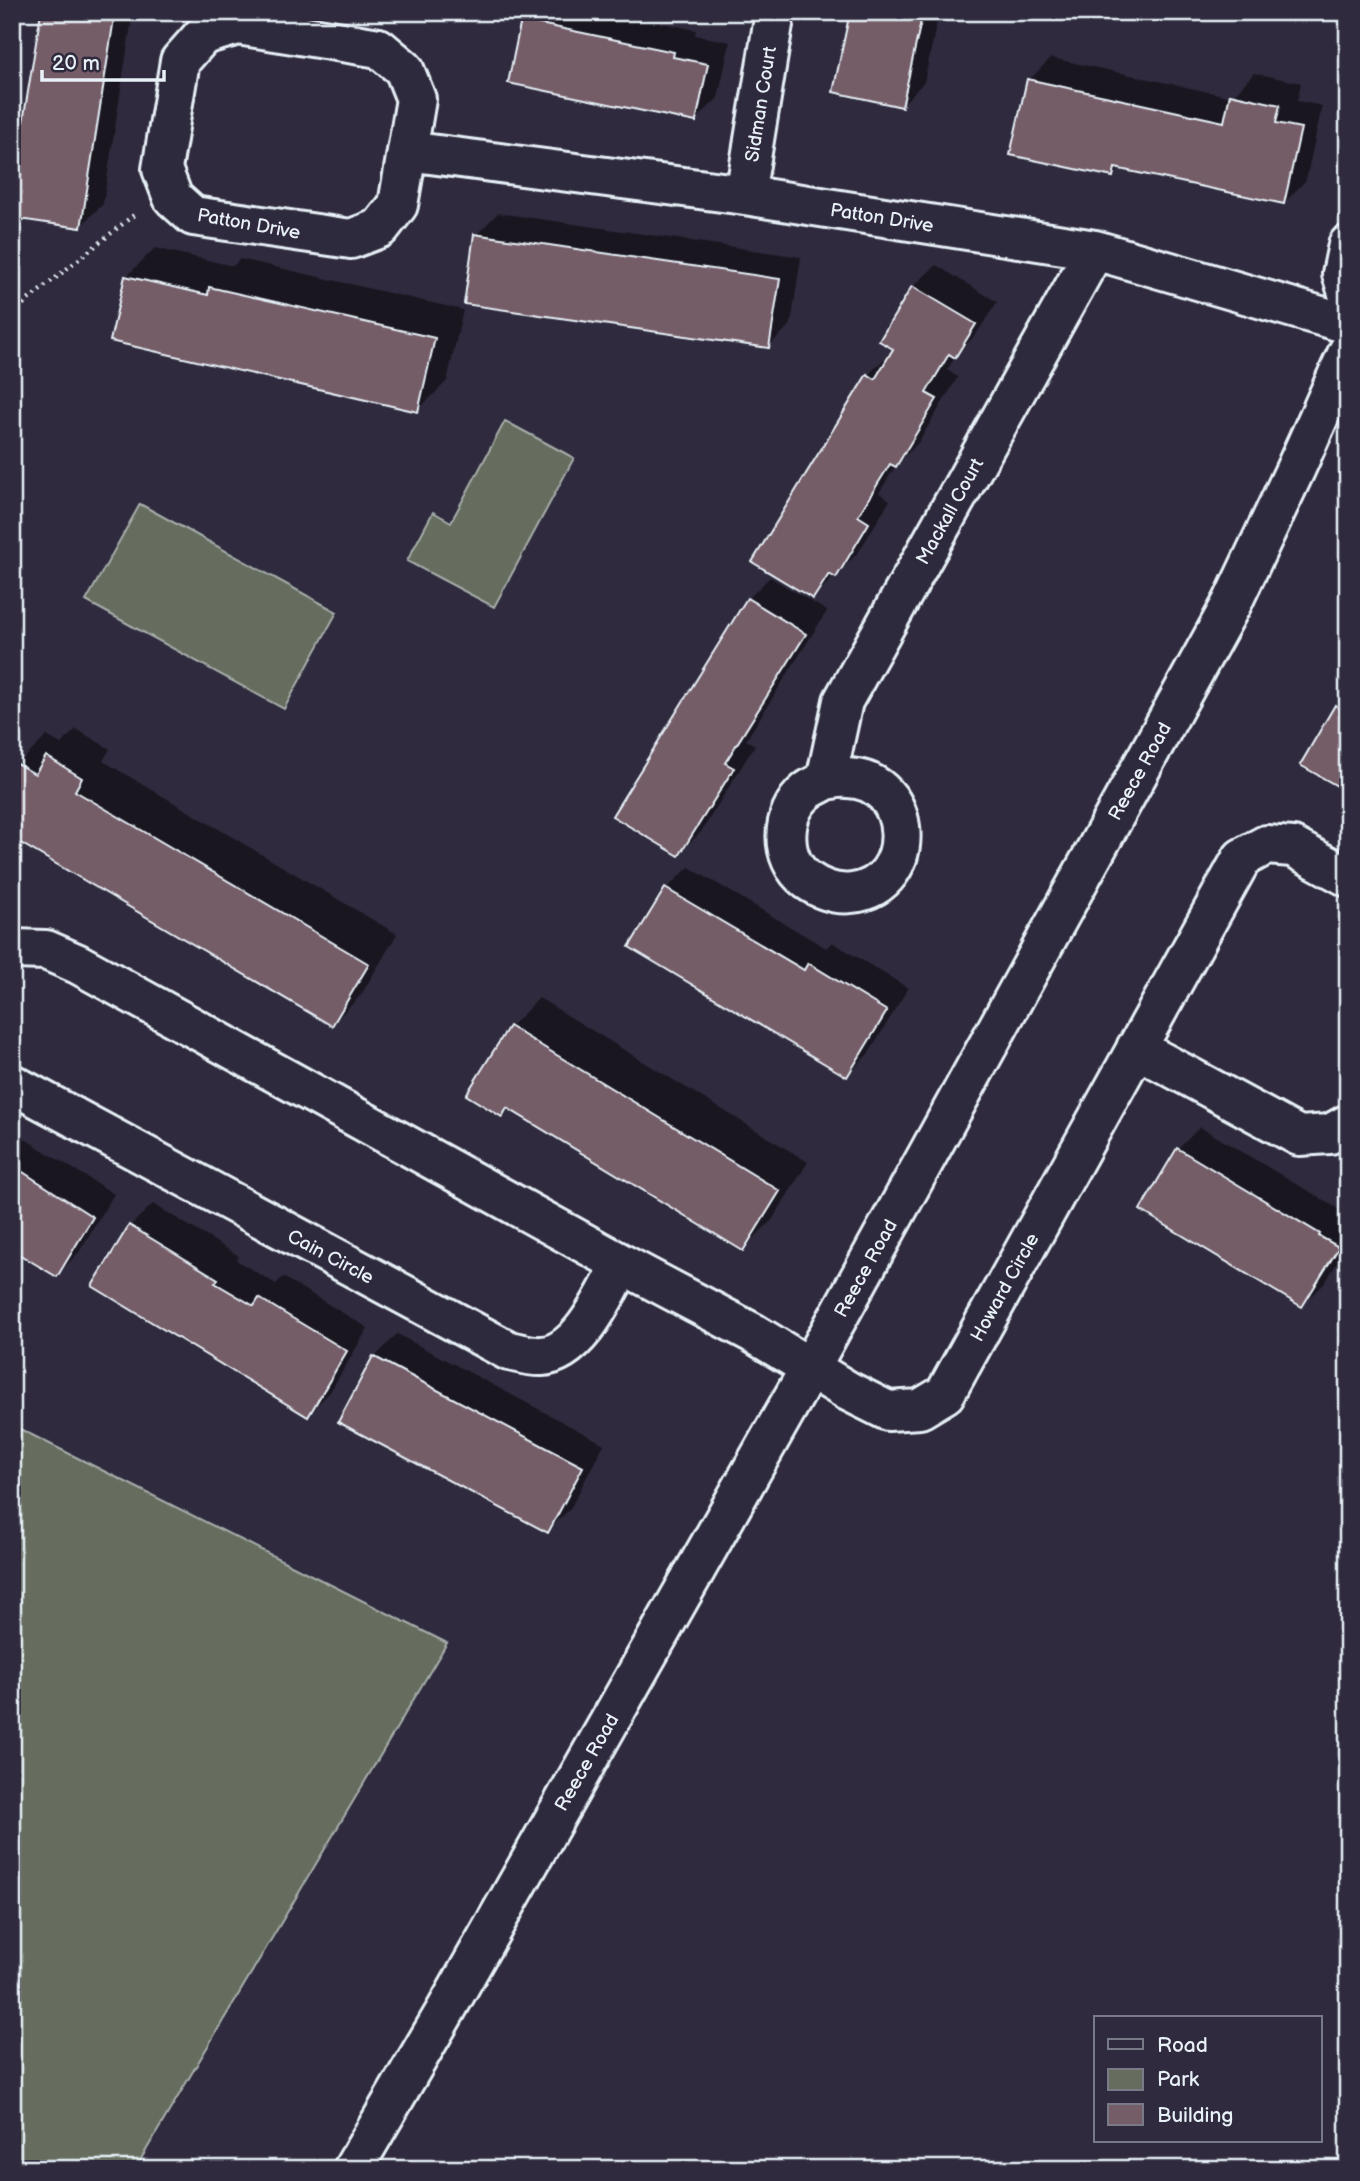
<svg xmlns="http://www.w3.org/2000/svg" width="1360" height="2181" font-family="'Balsamiq Sans',sans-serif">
  <rect width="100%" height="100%" fill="#2f2a3d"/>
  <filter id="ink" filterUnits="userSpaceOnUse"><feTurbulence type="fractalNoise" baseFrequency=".0143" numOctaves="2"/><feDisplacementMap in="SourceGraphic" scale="14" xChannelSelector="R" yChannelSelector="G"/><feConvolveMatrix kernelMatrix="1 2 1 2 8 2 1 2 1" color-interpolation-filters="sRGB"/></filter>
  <g filter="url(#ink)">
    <path fill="#666d5f" stroke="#a7afac" stroke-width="2" d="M505,421L574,458L494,607L407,561L433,512L451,522Z
      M140,504L337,612L284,709L86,601Z
      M12,1425L447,1643L135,2169H12Z"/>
    <path fill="#0007" d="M43,12H133L103,204L81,226Z
      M532,12H609L696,30L695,35L730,42L718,98L696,120L523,21Z
      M852,12H939L924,82L902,105Z
      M1051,58L1232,97L1254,73L1301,83L1297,101L1322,106L1306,180L1284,203L1121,167L1113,176L1029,80Z
      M498,213L801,257L791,324L769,346L476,235Z
      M155,248L233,266L240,259L463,310L447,381L418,410L126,277Z
      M936,265L997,302L977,333L957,354L947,370L958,377L918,443L897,464L879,493L890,500L858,553L813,597L868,375L890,353L892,354L913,287Z
      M770,577L827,611L746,740L755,745L701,832L678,854L748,599Z
      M1348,695V790L1336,706Z
      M76,729L110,749L103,761L397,934L361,995L332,1024L18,764L47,736L61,744Z
      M689,867L826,948L832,942L908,988L869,1053L847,1075L666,889Z
      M539,998L808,1162L772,1220L743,1249L509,1107L502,1115L510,1027Z
      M1200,1127L1342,1211L1341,1213L1348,1217V1244L1325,1283L1302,1305L1178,1149Z
      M12,1131L114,1194L79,1252L57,1275L12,1248Z
      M153,1204L239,1256L236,1260L276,1284L283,1277L368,1328L330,1392L308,1414L130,1226Z
      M397,1334L604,1444L570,1509L547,1531L340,1421L375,1357Z"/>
    <path fill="#755d67" stroke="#e8f1f8" stroke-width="2" d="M41,12H115L81,228L12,218V189Z
      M850,12H923L902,107L833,92Z
      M521,20L674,52L673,57L708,64L696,122L508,83Z
      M1027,79L1224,122L1230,94L1280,105L1276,123L1301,128L1284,204L1115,168L1113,177L1010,155Z
      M474,234L780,279L769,348L464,304Z
      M125,276L208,295L209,287L435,338L418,412L110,341Z
      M912,286L976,324L955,358L949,354L926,393L937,399L896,467L890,464L858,516L869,523L836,578L829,574L813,599L752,562L867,374L875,379L893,349L879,341Z
      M747,598L806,634L725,763L734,768L679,856L612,816Z
      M1335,705L1348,713V792L1300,765Z
      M46,756L82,778L75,791L369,964L332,1026L12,838V770L16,763L35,774Z
      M665,888L804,970L808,963L887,1011L847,1077L629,947Z
      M509,1026L780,1191L743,1251L507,1108L502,1117L466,1095Z
      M1177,1148L1320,1234L1319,1236L1339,1247L1302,1307L1140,1210Z
      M12,1165L93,1217L57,1277L12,1250Z
      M129,1225L218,1279L215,1283L254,1306L259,1298L347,1351L308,1417L92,1286Z
      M373,1356L583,1467L548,1533L338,1422Z"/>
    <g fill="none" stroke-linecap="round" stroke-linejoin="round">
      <g stroke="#e8f1f8" stroke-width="44">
        <path id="minor" d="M238,25L379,48L404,69L416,99L398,205L380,228L351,239L193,216L173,198L162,169L180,61L203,35Z
          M407,151L745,195L1095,250L1348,324
          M745,195L775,12
          M826,780C832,779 840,777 847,778C915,779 920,885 852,893C835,895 821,890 807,880C779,859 780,813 807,791C812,787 820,784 826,780L843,701L1095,250
          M12,949L46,950L78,964L622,1264L753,1333L848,1391L888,1411L920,1409L945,1394L1242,858L1266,845L1293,847L1348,877
          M1136,1048L1299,1136L1330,1134L1348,1124
          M12,1084L509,1351C519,1353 532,1357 542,1356C580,1354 606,1293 622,1264"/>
      </g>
      <g stroke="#e8f1f8" stroke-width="44">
        <path id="secondary" d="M1348,245L1342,274L1348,293
          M353,2169L446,2010L810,1368L1232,603L1295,470L1348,352"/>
      </g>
      <path stroke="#e8f1f8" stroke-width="4.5" stroke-dasharray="2 5" stroke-linecap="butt" d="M12,313L135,214"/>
      <use href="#minor" stroke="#2f2a3d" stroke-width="38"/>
      <use href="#secondary" stroke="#2f2a3d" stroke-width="38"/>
    </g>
  </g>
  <g text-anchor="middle" stroke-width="5" stroke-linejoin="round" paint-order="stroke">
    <g font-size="19" fill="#e8f1f8" stroke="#2f2a3d">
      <text transform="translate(760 104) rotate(-81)" y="7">Sidman Court</text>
      <text transform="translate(882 217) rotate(9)" y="7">Patton Drive</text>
      <text transform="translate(249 223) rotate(10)" y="7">Patton Drive</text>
      <text transform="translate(949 511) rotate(-61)" y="7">Mackall Court</text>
      <text transform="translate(1139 771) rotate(-61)" y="7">Reece Road</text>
      <text transform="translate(331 1256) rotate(28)" y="7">Cain Circle</text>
      <text transform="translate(865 1268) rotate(-61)" y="7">Reece Road</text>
      <text transform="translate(1004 1287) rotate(-61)" y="7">Howard Circle</text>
      <text transform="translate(586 1762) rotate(-60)" y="7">Reece Road</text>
    </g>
  </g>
  <rect width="1360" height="2181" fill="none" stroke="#2f2a3d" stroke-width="42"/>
  <rect x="21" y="21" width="1318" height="2139" fill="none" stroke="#e8f1f8" stroke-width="2.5" filter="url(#ink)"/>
  <rect x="1094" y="2016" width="228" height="126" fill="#2f2a3d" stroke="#797a88" stroke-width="2"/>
  <rect x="1108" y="2039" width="35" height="10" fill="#2f2a3d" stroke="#797a88" stroke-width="2"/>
  <text x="1157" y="2052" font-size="21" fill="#e8f1f8">Road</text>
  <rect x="1108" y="2069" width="35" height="21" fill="#666d5f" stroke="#797a88" stroke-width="2"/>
  <text x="1157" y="2086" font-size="21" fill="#e8f1f8">Park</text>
  <rect x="1108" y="2104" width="35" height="21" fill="#755d67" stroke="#797a88" stroke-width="2"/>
  <text x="1157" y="2122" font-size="21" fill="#e8f1f8">Building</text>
  <path d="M42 70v10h122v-10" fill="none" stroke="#e8f1f8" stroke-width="3.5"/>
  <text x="52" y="70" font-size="21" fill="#e8f1f8" stroke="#2f2a3d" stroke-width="5" paint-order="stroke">20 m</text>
</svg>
